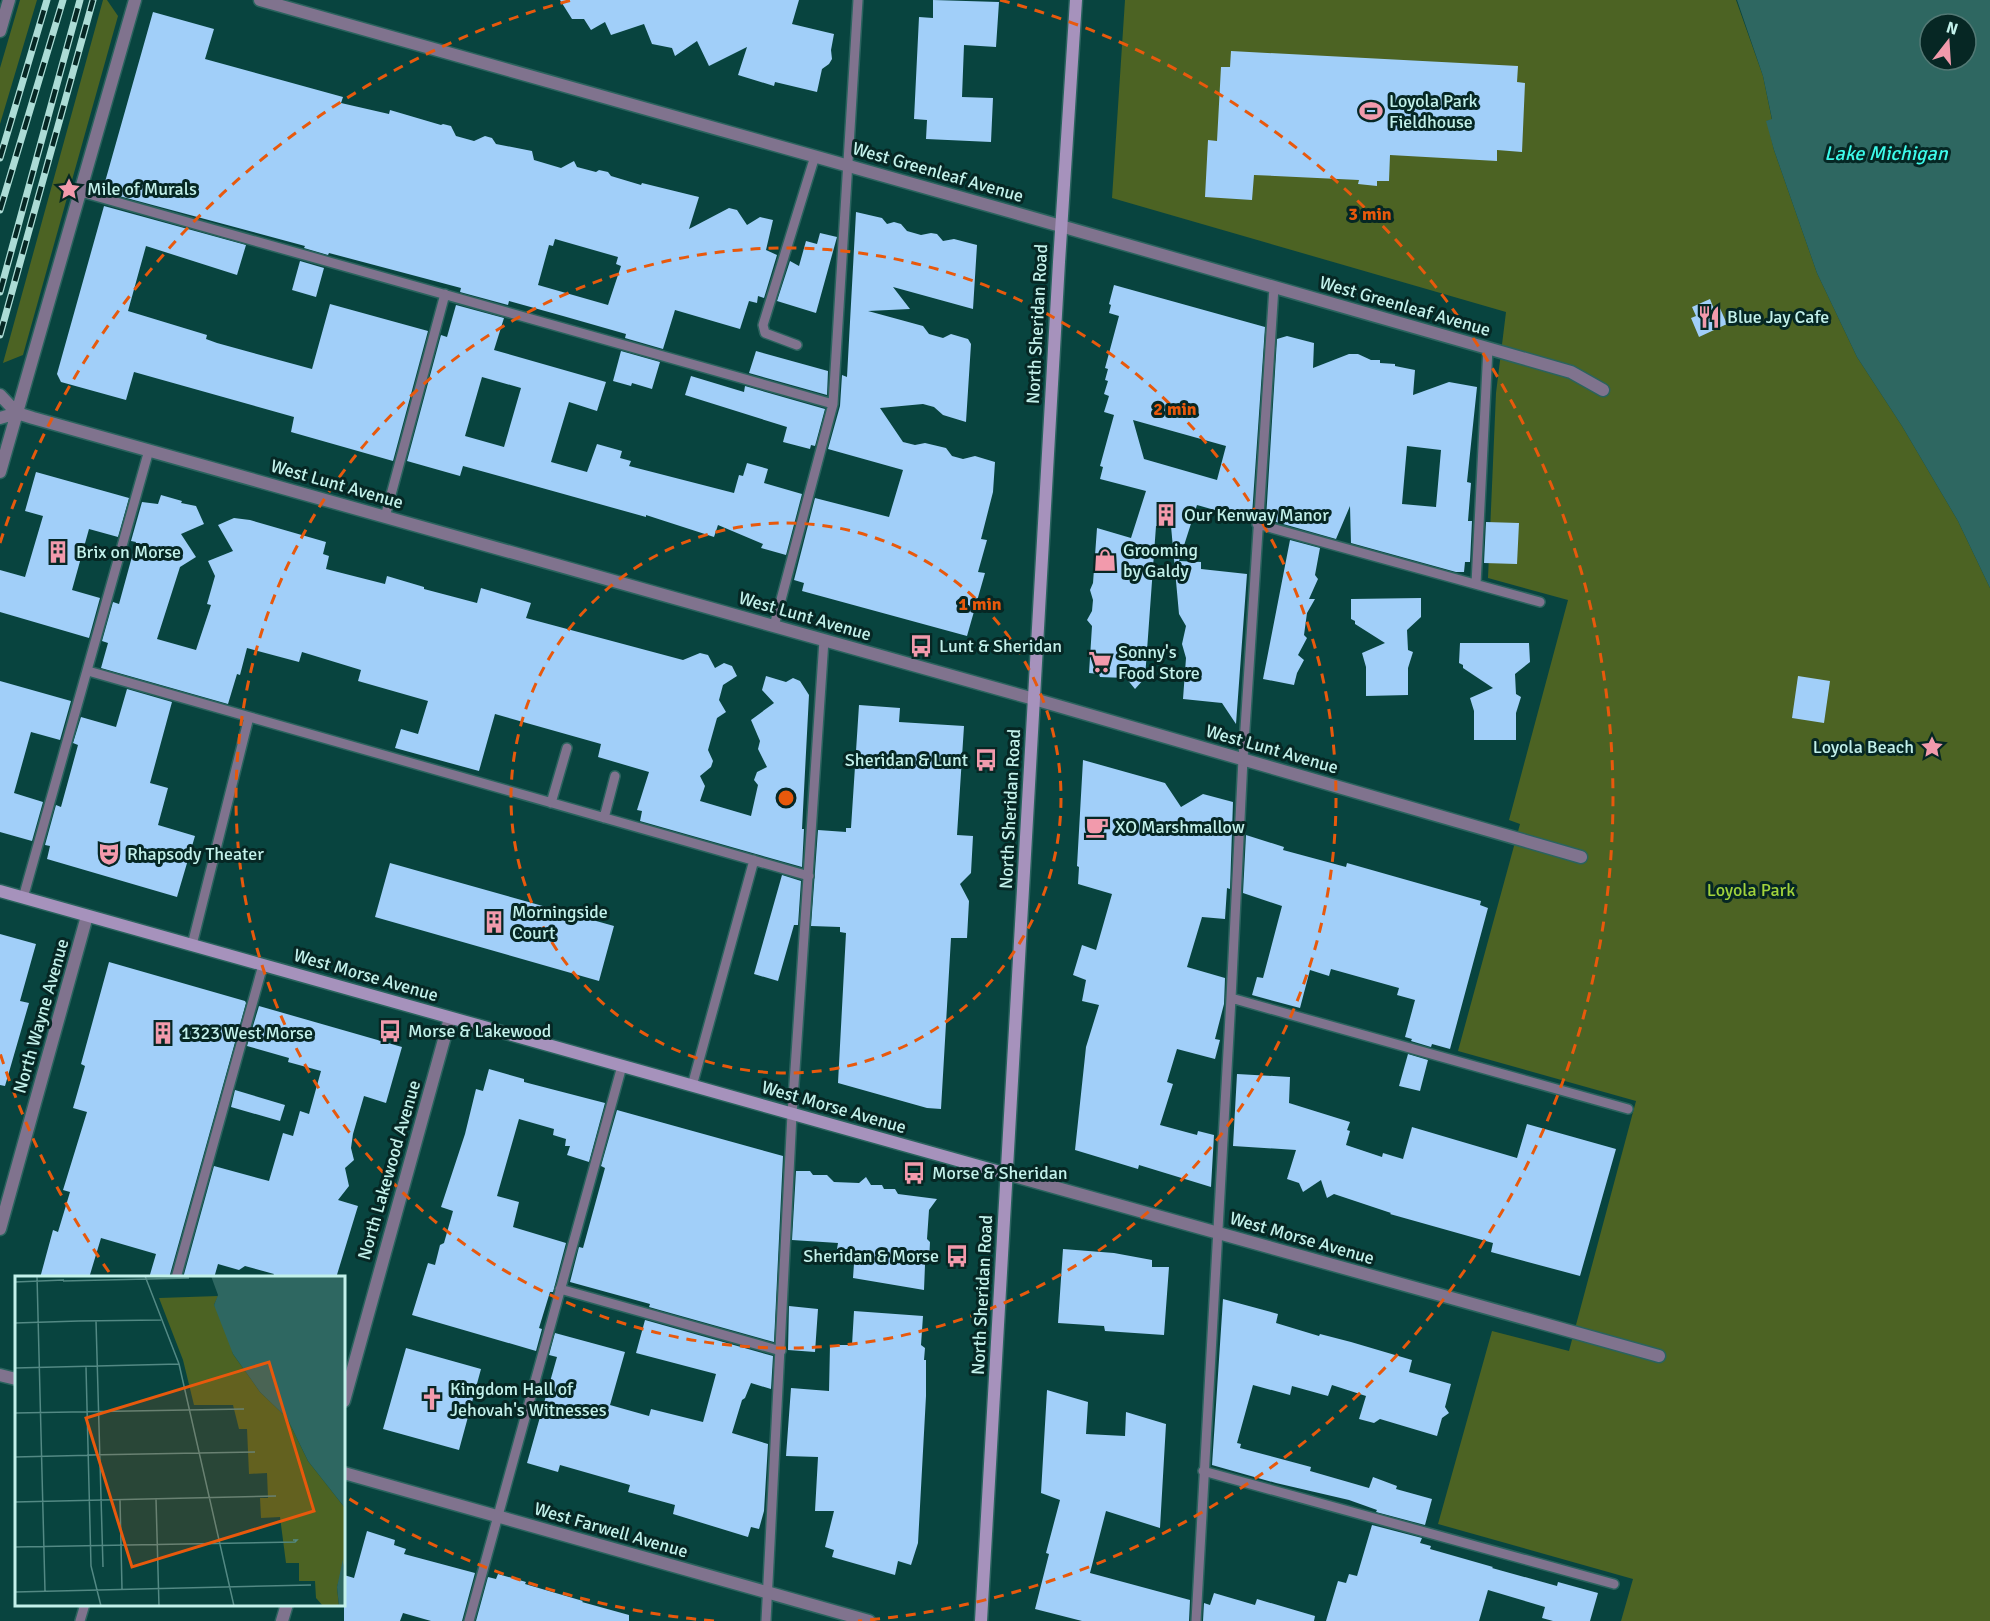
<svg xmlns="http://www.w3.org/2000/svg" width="1990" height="1621" font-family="Signika,sans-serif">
  <rect width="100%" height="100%" fill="#08443f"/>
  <path fill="#4c6323" d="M20,0H37L0,124V68Z
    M103,0H107L118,16L23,355L3,363Z
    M1125,0H1736L1763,76L1772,120L1767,121L1774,150L1817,273L1857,357L1902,426L1958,521L1990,588V1621H1621L1633,1579L1438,1524L1492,1331L1569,1351L1636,1101L1458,1051L1520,824L1509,820L1568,600L1488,578L1496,393L1506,312L1112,198Z"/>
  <path fill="#2e6761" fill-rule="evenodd" d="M1737,0H1990V588L1958,521L1902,426L1857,357L1817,273L1774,150L1766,121L1772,119L1763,76ZM1930,24H1966V60H1930Z"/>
  <path fill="#a1cff9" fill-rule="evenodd" d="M560,0H799L792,24L834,34L831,50L832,59L829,64L822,69L817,92L775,82L774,86L738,75L747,47L709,66L697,41L675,56L672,48L652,44L644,24L611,35L605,22L591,30L584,19H572Z
    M933,0L999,2L996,47L964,45L962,97L993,98L991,142L926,139L927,120L914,119L919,17L933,18Z
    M153,12L214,29L205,59L343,97L341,103L389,114L390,110L441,125L443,124L451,126L456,136L474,141L485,136L492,138L496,144L532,151L534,160L561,168L574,161L577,167L596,172L599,170L608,172L611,176L641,185L642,183L699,197L689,229L729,208L737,210L747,225L760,217L773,220L766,250L777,255L764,298L758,296L757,303L749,301L740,329L675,310L663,349L625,338L626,334L563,316L509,301L508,305L460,292L461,288L329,253L328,255L304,248L305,246L108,193V190L103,189ZM555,239L618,257L616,264L621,266L608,305L538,285L549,245L553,246Z
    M1231,51L1518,66L1517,82L1525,83L1522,152L1497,150V161L1390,155L1389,181H1377V186L1358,184L1359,180L1254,175L1252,200L1205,197L1208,140L1217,141L1221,67H1230Z
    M104,206L246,245L237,275L146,246L128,311L207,335L206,339L217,343L312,369L330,304L428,331L393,461L291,432L294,417L134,372L126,400L61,382L57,374Z
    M856,212L882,218L887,224L894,222L901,224L907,231L921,235L931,233L937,234L943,241L954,239L977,245L973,309L893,287L910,309L868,311L923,326L929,334L943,338L951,334L968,339L971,344L966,422L943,415L934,407L923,404L880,408L903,442L915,445L925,443L946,448L952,456L963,459L975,456L995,462L993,492L981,539L987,540L978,572L985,573L967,636L802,591L804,583L794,580L815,498L889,517L903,470L828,449L840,406L842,375L847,377Z
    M820,233L837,237L816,313L777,301L790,261L799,266L806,241L817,244Z
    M300,261L324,268L316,297L292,290Z
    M1114,285L1265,327L1252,515L1250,520L1197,505L1179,561L1201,562V569L1247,574L1236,724L1222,703L1183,699L1186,658L1182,644L1186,626L1179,614L1171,526H1156L1145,678L1135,689L1126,678L1100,677L1099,674L1089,673L1092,626L1087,620L1092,611L1093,600L1090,590L1093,583L1097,528L1131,538L1146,491L1100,479L1103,467L1100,466L1114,415L1104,412L1109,396L1104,394L1108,381L1105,380L1108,369L1105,368L1119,316L1109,313L1111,305L1109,304ZM1133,420L1226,446L1217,480L1144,459Z
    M1710,299L1714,309L1719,306L1727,324L1699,337L1691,318L1696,316L1692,307Z
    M456,305L504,318L494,350L606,382L597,411L569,402L551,462L587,472L597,444L622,451L620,458L631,461L629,466L734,493L739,475L743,476L747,463L768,469L764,483L802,494L786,555L761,548L763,544L718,525L714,537L646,515V517L463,466L460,476L407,461L441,335L447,337ZM482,377L521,388L504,447L465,436Z
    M1287,336L1314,343L1313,368L1349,354H1358L1371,360H1380V363L1395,364V366L1415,370L1413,395L1449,382L1477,387L1467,482L1471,483L1468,521H1472L1470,562H1465L1464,572H1456L1351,543L1350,506L1336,539L1266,519L1277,339ZM1407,446L1441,450L1436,507L1402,504Z
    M621,351L660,362L652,389L632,383L631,386L613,381Z
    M756,351L828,371L827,395L749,373Z
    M691,376L744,392L745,386L825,409L815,446L811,445L810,449L783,442L787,427L685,395Z
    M36,472L129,498L118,537L89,529L72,590L100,598L89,638L0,612V570L25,577L43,516L25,511Z
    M161,495L182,501L181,503L196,506L204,524L181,534L196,557L180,567L157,639L196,650L211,605L207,604L215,576L208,561L233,551L218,525L234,518L250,520L326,542L323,554L329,556L326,569L385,584L387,576L424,587V589L477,603L481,588L531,603L526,618L683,660L700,653L708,655L715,668L724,663L732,666L737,676L723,685L719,700L726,712L717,718L708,750L713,761L711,767L700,776L705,786L700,801L751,816L758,785L754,780L757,772L767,767L758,749L760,741L751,720L774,703L762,690L766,676L786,682L793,678L800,681L809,695L802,829H804L802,867L640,821L642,811L637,810L649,772L598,757L601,744L495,714L479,771L395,748L401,729L418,734L428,701L358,681L361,670L302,652L299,662L247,648L240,675L237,674L228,704L101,668L108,643L102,641L113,602L119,604L136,542L131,541L142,502L158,504Z
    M1486,522L1519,523L1517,564L1484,563Z
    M1290,540L1320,548L1315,575L1318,579L1309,599H1315L1307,613L1304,635L1307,638L1298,655L1304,660L1297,673L1294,685L1263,679Z
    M1421,598V617L1407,630L1408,650L1413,652L1408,668V695L1366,696V667L1362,653L1385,643L1355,624V621L1351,619V599Z
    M1460,643H1529L1530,662L1515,674L1516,694L1521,697L1516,713V740H1474V711L1470,698L1493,688L1463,668V665L1459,663Z
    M1798,676L1830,681L1824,723L1792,718Z
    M0,681L71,701L60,740L31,732L14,793L43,802L32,841L0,832Z
    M127,689L172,702L150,783L168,788L158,825L195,836L177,897L47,859L50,846L45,845L56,805L61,807L78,745L73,743L81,717L116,727Z
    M859,705L900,708L899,722L964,726L957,835L973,836L971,873L960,884L969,901L967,938H951L941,1109L927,1108L838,1083L846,933L840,932V927L811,926L818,830L846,832V828H851Z
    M1083,760L1165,783L1181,807L1203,794L1233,802L1230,889L1227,888L1225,919L1202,917L1187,967L1225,978L1224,1004L1215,1039L1220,1040L1215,1059L1177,1049L1167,1082L1173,1084L1160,1125L1197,1135L1198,1131L1214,1135L1211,1187L1139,1165L1138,1169L1075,1150L1086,1047L1099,1005L1082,1001L1086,980L1073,975L1082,945L1096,950L1112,894L1078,884L1079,867L1077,866Z
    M1246,835L1284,847L1283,850L1346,867L1347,863L1481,901L1480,905L1488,908L1450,1049L1432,1044L1431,1047L1411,1041L1412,1039L1405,1037L1415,1000L1397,995L1399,988L1331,969L1329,976L1310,970L1300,1008L1252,995L1257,977L1263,978L1282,906L1243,893Z
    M390,863L614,926L599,981L375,917Z
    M782,875L801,881L798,925H794L778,981L754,974Z
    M0,934L36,944L20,1001L29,1003L5,1086L0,1085Z
    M109,962L245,1001L246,1003L169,1278H149L156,1254L101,1238L89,1278H40L53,1230L58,1232L70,1192L63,1190L87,1112L73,1108L85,1066L81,1064Z
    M259,1006L402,1047L386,1103L364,1096L353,1134L351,1148L354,1160L345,1168L349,1186L338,1200L358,1206L336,1278H272L274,1274L245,1266L239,1270L218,1264L214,1278H183L214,1166L269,1181L283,1133L293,1136L300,1111L309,1114L321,1071L288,1062L289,1058L247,1046Z
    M1408,1054L1428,1060L1420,1091L1399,1086Z
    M489,1069L524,1079V1082L605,1103L589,1162L567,1155L570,1146H565L566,1139L553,1135L554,1129L519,1119L497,1196L519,1202L513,1227L566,1243L553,1292H550L539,1328L542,1329L536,1351L412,1315L428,1263L435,1265L440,1245L444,1243L453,1211L441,1207L465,1134L476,1089L483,1091Z
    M1237,1074L1290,1077L1289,1103L1350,1122L1347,1130L1350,1131L1346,1145L1382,1157L1383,1153L1403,1159L1412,1127L1517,1158L1527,1124L1616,1149L1580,1276L1491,1252L1493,1243L1390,1214L1391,1213L1334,1194L1327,1198L1321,1180L1303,1192L1299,1183L1287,1179L1296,1150L1233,1146Z
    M235,1090L285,1105L280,1121L231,1107Z
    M617,1110L783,1156L774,1342L649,1307L650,1304L570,1282L579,1247L583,1248L605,1168L601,1166Z
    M796,1171H810L813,1175H827L834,1182L859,1183L866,1177L871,1185H882L884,1189H895L898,1194L937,1199L929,1210L927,1239L930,1242L929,1262L925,1265L924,1290L853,1278L855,1249H837L838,1243L792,1240Z
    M1063,1249L1114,1253L1152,1260V1267H1169L1164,1335L1105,1331L1104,1326L1058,1323Z
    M1223,1299L1278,1314L1276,1323L1319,1336L1320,1334L1351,1342L1412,1360L1409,1372L1451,1384L1445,1407L1449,1413L1442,1418L1437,1436L1380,1419L1374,1423L1359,1419L1366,1396L1332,1385L1328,1396L1292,1386L1290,1395L1253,1385L1237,1443L1241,1444L1240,1448L1311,1467L1310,1471L1369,1488L1373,1477L1397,1486L1396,1489L1432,1499L1425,1525L1376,1512L1377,1510L1349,1500L1276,1483L1212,1465Z
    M789,1306L818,1309L815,1352L788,1350Z
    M854,1311L923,1316L921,1345L925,1348L924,1360H926V1396L918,1543L911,1565L898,1561L895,1575L832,1557L834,1550L825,1547L834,1511H815L818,1457L786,1456L791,1388L829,1391L830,1345H852Z
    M645,1320L773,1356L771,1389L751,1383L745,1398L742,1400L732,1433L768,1444L764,1511L759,1529L751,1527L748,1537L673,1514L675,1505L628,1492L630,1485L560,1465L558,1472L527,1463L557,1357L549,1355L555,1333L625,1352L610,1405L649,1416L651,1409L703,1422L716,1374L636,1353Z
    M406,1348L481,1369L459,1450L383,1429Z
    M1047,1390L1088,1402L1086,1434L1125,1436L1126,1412L1166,1424L1160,1528L1106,1511L1090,1573L1190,1600L1189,1621H1082L1035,1609L1049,1554L1046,1553L1060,1500L1041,1493Z
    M1372,1525L1422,1538L1420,1543L1431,1546L1430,1549L1493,1567L1492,1568L1557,1586L1558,1582L1598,1593L1590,1621H1553L1542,1618L1545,1607L1488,1590L1479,1621H1326L1338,1581L1346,1583L1349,1574L1357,1576Z
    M367,1531L395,1540L394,1545L406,1549L404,1554L475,1573L462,1621H431L403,1613L400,1621H344V1575L354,1578Z
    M498,1574L526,1582L525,1584L583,1601L582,1602L629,1615V1621H476L488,1577L496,1579Z
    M1214,1593L1255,1605L1257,1599L1315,1616L1314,1621H1203L1204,1603L1210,1605Z"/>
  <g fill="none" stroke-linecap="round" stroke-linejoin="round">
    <g stroke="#2a635e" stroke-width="12">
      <path id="lane" d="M81,192L833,404
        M797,345L765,333L763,325L815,156
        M385,517L445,294
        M1257,524L1540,602
        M1476,584L1488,348
        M774,626L833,404L858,0
        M88,671L809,876
        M551,803L567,748
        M604,818L615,776
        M23,898L149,450
        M192,945L249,717
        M1231,998L1628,1109
        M692,1086L754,860
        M176,1278L263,965
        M560,1289L781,1351
        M1203,1471L1614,1584
        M80,1621L85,1604
        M469,1621L622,1066
        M766,1621L792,1114L824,640
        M1196,1621L1231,998L1243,759L1274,287"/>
    </g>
    <g stroke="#2a635e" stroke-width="15">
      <path id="street" d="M260,0L1012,212L1571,372L1603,390
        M0,31L9,0
        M0,395L17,413L33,418L1034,699L1581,857
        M0,418L17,413
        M0,472L135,0
        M1007,1174L1659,1356
        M0,1229L87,916
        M0,1375L16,1379
        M344,1401L450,1018
        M344,1473L869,1621
        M282,1621L287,1604"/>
    </g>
    <g stroke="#2a635e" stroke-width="15">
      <path id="secondary" d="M0,891L1007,1174
        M981,1621L1059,262L1076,0"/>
    </g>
    <use href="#lane" stroke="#80738e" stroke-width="9"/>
    <use href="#street" stroke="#80738e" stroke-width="12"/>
    <use href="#secondary" stroke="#a692bc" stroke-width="12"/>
    <g stroke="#acdcd6" stroke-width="7">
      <path id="rail" d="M0,158L47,0
        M0,210L63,0
        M0,292L80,0
        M0,335L93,0"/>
    </g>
    <use href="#rail" stroke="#062724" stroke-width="4.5" stroke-dasharray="14" stroke-linecap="butt"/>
  </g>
  <g fill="none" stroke="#e8590c" stroke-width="3" stroke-dasharray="10 8">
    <circle cx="786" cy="798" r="275"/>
    <circle cx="786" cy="798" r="550"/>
    <path d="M714 1621A826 826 0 0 1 348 1498M109 1272A826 826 0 0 1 0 1053M0 543A826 826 0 0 1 572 0M1000 0A826 826 0 0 1 858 1621"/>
  </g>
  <defs>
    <g id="stadium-bare" transform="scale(1.8)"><path d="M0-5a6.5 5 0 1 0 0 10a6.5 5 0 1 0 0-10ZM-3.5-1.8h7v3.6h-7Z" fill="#f29aac" stroke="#062724" stroke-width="2.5" paint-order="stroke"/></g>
    <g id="sight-bare" transform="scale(1.8)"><path d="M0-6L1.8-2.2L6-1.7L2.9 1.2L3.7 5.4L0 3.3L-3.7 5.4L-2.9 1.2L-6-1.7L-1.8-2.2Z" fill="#f29aac" stroke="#062724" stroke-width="2.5" paint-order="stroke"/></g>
    <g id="restaurant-bare" transform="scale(1.8)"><path d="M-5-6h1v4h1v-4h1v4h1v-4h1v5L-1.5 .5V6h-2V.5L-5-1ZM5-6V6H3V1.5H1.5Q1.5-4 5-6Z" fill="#f29aac" stroke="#062724" stroke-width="2.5" paint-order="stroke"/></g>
    <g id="building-bare" transform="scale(1.8)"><path d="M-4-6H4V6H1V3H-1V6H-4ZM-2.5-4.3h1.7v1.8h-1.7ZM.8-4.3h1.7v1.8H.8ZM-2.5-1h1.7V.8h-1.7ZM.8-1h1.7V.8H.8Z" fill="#f29aac" stroke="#062724" stroke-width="2.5" paint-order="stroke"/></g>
    <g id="shop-bare" transform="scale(1.8)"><path d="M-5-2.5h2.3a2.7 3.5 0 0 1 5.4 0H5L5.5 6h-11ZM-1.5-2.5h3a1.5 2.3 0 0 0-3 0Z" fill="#f29aac" stroke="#062724" stroke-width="2.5" paint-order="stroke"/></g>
    <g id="bus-bare" transform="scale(1.8)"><path d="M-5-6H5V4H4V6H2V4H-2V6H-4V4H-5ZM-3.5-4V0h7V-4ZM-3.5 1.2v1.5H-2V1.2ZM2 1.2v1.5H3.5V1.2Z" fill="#f29aac" stroke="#062724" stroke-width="2.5" paint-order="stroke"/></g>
    <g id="supermarket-bare" transform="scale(1.8)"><path d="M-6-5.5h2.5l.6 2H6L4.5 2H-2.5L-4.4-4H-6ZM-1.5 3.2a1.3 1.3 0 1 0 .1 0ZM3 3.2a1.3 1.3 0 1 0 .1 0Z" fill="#f29aac" stroke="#062724" stroke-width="2.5" paint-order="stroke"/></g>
    <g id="cafe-bare" transform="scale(1.8)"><path d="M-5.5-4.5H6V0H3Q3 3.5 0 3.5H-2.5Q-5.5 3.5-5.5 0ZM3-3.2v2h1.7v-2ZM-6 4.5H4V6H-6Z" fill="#f29aac" stroke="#062724" stroke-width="2.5" paint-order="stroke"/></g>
    <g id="theatre-bare" transform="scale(1.8)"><path d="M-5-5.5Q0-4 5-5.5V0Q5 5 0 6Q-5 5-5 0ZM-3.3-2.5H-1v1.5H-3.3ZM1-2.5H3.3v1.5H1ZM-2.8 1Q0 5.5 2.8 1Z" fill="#f29aac" stroke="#062724" stroke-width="2.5" paint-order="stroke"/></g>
    <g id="church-bare" transform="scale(1.8)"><path d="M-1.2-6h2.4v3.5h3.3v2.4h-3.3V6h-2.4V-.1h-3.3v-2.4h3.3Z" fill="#f29aac" stroke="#062724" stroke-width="2.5" paint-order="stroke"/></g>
  </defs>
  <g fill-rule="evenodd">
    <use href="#stadium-bare" x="1371" y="111"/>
    <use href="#sight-bare" x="69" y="189"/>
    <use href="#restaurant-bare" x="1709" y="317"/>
    <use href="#building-bare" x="1166" y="515"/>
    <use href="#building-bare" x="58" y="552"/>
    <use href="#shop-bare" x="1105" y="560"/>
    <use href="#bus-bare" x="921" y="646"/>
    <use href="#supermarket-bare" x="1100" y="662"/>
    <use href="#sight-bare" x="1932" y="747"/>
    <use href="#bus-bare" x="986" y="760"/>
    <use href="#cafe-bare" x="1097" y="827"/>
    <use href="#theatre-bare" x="109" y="854"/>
    <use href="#building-bare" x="494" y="922"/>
    <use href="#bus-bare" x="390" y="1031"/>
    <use href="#building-bare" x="163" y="1033"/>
    <use href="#bus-bare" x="914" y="1173"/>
    <use href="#bus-bare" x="957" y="1256"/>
    <use href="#church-bare" x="432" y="1399"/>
  </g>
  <g text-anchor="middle" stroke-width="6" stroke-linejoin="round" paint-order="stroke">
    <g font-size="18" fill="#c3f1eb" stroke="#062724" text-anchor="start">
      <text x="1389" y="107">Loyola Park<tspan x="1389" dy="21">Fieldhouse</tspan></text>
      <text x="87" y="195">Mile of Murals</text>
      <text x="1727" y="323">Blue Jay Cafe</text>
      <text x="1184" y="521">Our Kenway Manor</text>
      <text x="1123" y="556">Grooming<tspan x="1123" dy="21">by Galdy</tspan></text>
      <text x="76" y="558">Brix on Morse</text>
      <text x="939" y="652">Lunt &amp; Sheridan</text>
      <text x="1118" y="658">Sonny's<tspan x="1118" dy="21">Food Store</tspan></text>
      <text x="1914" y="753" text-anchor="end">Loyola Beach</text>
      <text x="968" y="766" text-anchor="end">Sheridan &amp; Lunt</text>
      <text x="1115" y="833">XO Marshmallow</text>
      <text x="127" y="860">Rhapsody Theater</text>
      <text x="512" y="918">Morningside<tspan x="512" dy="21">Court</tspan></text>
      <text x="408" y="1037">Morse &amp; Lakewood</text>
      <text x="181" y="1039">1323 West Morse</text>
      <text x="932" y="1179">Morse &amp; Sheridan</text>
      <text x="939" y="1262" text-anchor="end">Sheridan &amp; Morse</text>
      <text x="450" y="1395">Kingdom Hall of<tspan x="450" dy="21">Jehovah's Witnesses</tspan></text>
    </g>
    <g font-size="18" fill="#c3f1eb" stroke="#062724">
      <text transform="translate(938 172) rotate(16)" y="6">West Greenleaf Avenue</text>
      <text transform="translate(1405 306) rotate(16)" y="6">West Greenleaf Avenue</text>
      <text transform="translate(1037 324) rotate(-87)" y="6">North Sheridan Road</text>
      <text transform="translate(337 484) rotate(16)" y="6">West Lunt Avenue</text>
      <text transform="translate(805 616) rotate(16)" y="6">West Lunt Avenue</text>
      <text transform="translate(1272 749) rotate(16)" y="6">West Lunt Avenue</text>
      <text transform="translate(1010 809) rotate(-87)" y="6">North Sheridan Road</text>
      <text transform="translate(366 975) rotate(16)" y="6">West Morse Avenue</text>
      <text transform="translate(41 1016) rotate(-74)" y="6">North Wayne Avenue</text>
      <text transform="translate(834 1107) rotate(16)" y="6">West Morse Avenue</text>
      <text transform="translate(389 1170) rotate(-74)" y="6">North Lakewood Avenue</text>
      <text transform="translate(1302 1238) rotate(16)" y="6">West Morse Avenue</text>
      <text transform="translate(982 1295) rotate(-87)" y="6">North Sheridan Road</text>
      <text transform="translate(611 1530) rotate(16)" y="6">West Farwell Avenue</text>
    </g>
    <g font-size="18" fill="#a1d33c" stroke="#062724">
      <text x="1751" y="896">Loyola Park</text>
    </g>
    <g font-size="20" font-style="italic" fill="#3dfbeb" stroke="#062724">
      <text x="1886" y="160">Lake Michigan</text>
    </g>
  </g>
  <g transform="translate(15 1276)">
    <rect width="330" height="330" fill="#08443f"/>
    <path d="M203,20L199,29L211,46L218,78L245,116L272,142L293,185L330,232V283L322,311L324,330H308L301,322L300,305H284V287H271L265,241L246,242L245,222H253L252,197L234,198L232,153H224L218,129H179L168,84L144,22Z" fill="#4c6323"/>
    <path d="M196,0H330V232L293,185L272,142L245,116L218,78L199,29L203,19ZM328,283L330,330H324L322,311Z" fill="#2e6761"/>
    <path fill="none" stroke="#538984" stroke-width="1.5" d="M22,0L30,315M130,0L164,88L219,330M48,5L174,2M0,6L49,4M64,45L146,44M81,45L88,291M0,47L64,45M71,91L76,290L86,330M0,92L164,88M0,137L229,133M72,179L240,176M0,181L84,179M141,223L144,330M105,224L107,313M0,226L261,220M0,271L280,266L282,264H278M0,316L296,309"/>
    <path fill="#e8590c" fill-opacity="0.15" stroke="#e8590c" stroke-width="3" d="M254,86L299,235L117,291L71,142Z"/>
    <rect width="330" height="330" fill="none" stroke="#c3f1eb" stroke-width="3"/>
  </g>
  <circle cx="786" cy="798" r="9" fill="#e8590c" stroke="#062724" stroke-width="3"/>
  <g font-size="18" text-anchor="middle" font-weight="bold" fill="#e8590c" stroke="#062724" stroke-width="6" stroke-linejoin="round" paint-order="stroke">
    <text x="1370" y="220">3 min</text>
    <text x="1175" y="415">2 min</text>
    <text x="980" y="610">1 min</text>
  </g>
  <g transform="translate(1948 42) rotate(17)"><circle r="28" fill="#062724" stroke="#527874" stroke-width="1.5"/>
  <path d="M0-4.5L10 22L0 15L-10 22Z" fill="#f29aac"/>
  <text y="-9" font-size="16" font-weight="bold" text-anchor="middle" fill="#c3f1eb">N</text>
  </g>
</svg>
